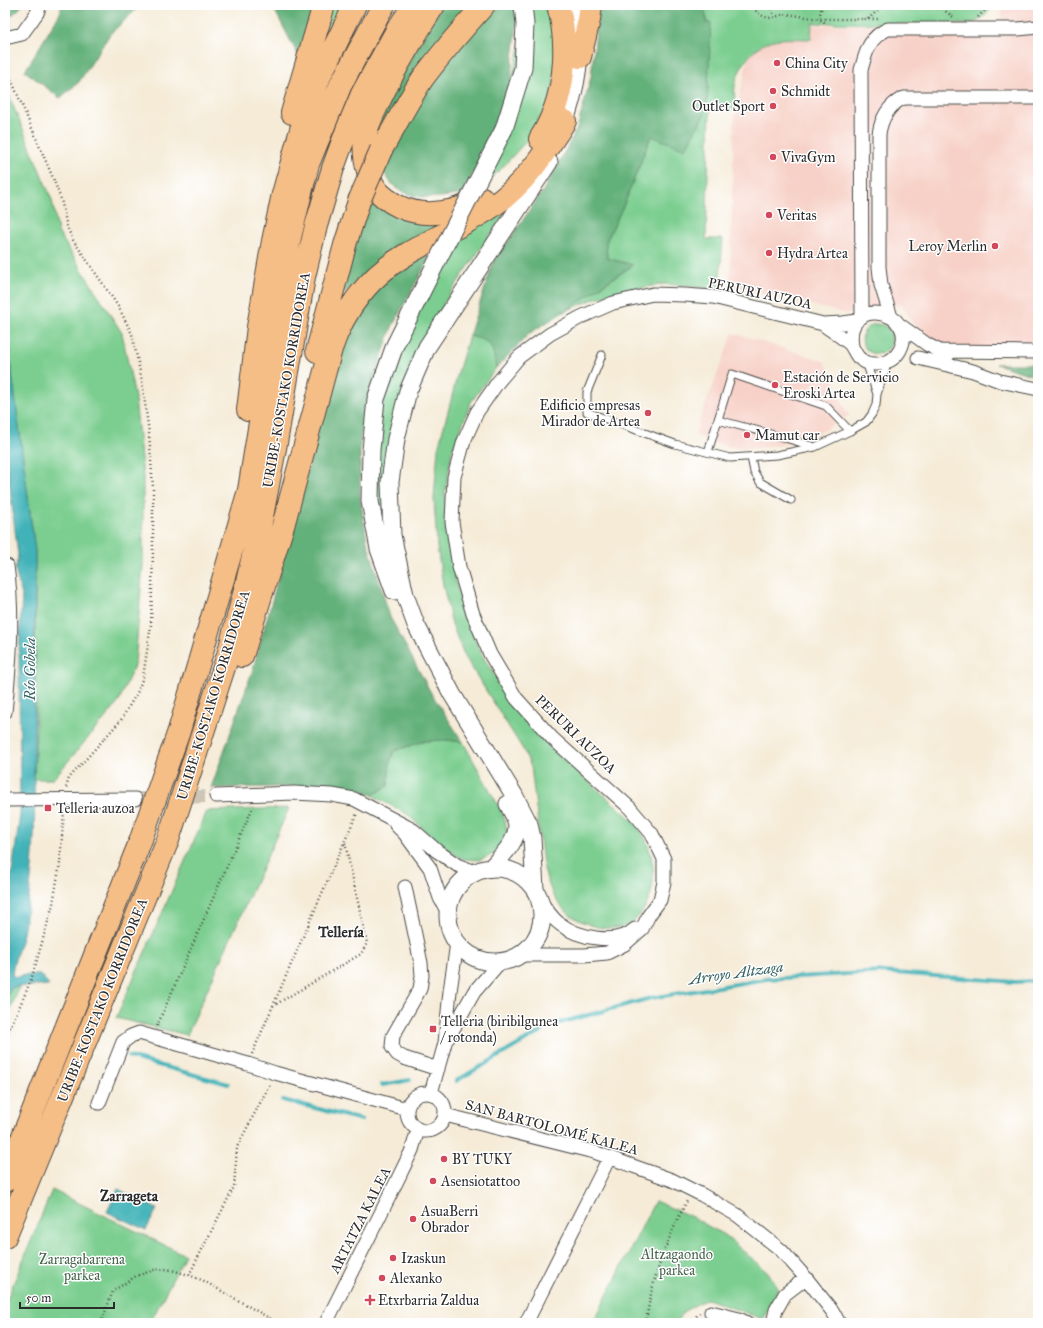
<svg xmlns="http://www.w3.org/2000/svg" width="1043" height="1328" font-family="'IM FELL Great Primer',serif">
  <rect width="100%" height="100%" fill="#fff"/>
  <filter id="ink" filterUnits="userSpaceOnUse"><feTurbulence type="fractalNoise" baseFrequency=".025" numOctaves="2"/><feDisplacementMap in="SourceGraphic" scale="8" xChannelSelector="R" yChannelSelector="G"/><feConvolveMatrix kernelMatrix="1 2 1 2 8 2 1 2 1" color-interpolation-filters="sRGB"/></filter>
  <filter id="wash" filterUnits="userSpaceOnUse"><feTurbulence type="fractalNoise" baseFrequency=".012" numOctaves="4" result="noise"/><feDisplacementMap in="SourceGraphic" scale="16" xChannelSelector="R" yChannelSelector="G"/><feGaussianBlur stdDeviation="0.9" result="paint"/><feColorMatrix in="noise" values="0 0 0 0 0 0 0 0 0 0 0 0 0 0 0 0 0 1.4 0 .05"/><feComposite in="paint" operator="in"/></filter>
  <g filter="url(#wash)">
    <rect width="100%" height="100%" fill="#f5ebd7"/>
    <path fill="#f7d1c7" d="M1002,5H1038V350L970,351L922,338L902,305L847,314L730,284L734,122L748,58L779,25H1002Z
      M733,333L824,361L833,375L839,395L846,411L850,415L819,433L780,445L757,448H736L718,444L694,435Z"/>
    <path fill="#7bce90" stroke="#537c5e" d="M330,5H346L307,82Z
      M531,5H551L560,44L550,101L529,138L500,170L485,183Z
      M703,5H992C988,15 981,20 971,24L812,23L811,39C801,39 790,38 780,39C757,41 740,63 735,85C734,92 735,102 735,110H710L706,239H723L719,291L691,286L664,284L623,291L596,298L561,313L632,266L607,258L606,242L625,202L651,136L711,23H706V16Z
      M5,86L52,200L58,232L122,333L135,398L143,477V564L135,663L118,703L53,779H34L36,729L35,551L5,319Z
      M511,204L447,298L418,351L385,541L375,497L380,401L403,340L462,231Z
      M862 339a15 15 0 1 1 30 0a15 15 0 1 1-30 0Z
      M469,336C493,341 493,345 496,368L471,402L452,451L445,494L447,532L456,584L469,627L482,655L515,708L536,733L557,754L629,817C632,821 636,825 639,829C655,851 659,885 644,909C640,914 635,922 629,925C622,928 613,928 605,928C599,928 594,926 588,924C559,914 549,892 543,864L531,767L524,751L465,657L452,625L443,585L437,547L434,498L438,448L449,408L458,372Z
      M447,740L463,742L502,812L505,821L507,830L503,842L494,854L479,860L464,859L457,856L434,839L408,815L372,795L388,786L390,762L394,751L424,741Z
      M289,808L187,1035L116,1018L207,811Z
      M20,986L5,1022V999L12,988Z
      M52,1190L185,1255L150,1323H5V1304Z
      M655,1201L690,1216L724,1235L768,1272L778,1288L763,1319L707,1299L684,1311L677,1323H593Z"/>
    <path fill="#64b17a" stroke="#486e52" d="M5,5H23L10,17L5,18Z
      M62,5H141L110,34L79,82L60,98L25,71L59,15Z
      M272,5H318L301,61Z
      M442,5H479L377,146L376,134L383,106Z
      M498,5H516L517,25L510,83L496,126L463,194C439,198 409,202 391,183C388,179 385,174 382,170C403,132 423,93 449,59C464,40 481,22 498,5Z
      M599,5H703L706,16V23H711L707,110L685,149L651,136L625,202L606,242L607,258L633,265L604,284L584,299L530,333L496,368C492,345 493,341 469,336L493,263L543,191L577,129L591,77Z
      M373,191L449,220L356,282L342,296L355,241Z
      M436,245L392,327L374,378L360,437V497L367,541L390,617L431,693L463,742L447,740L424,741L394,751L390,762L388,786L372,795L356,788L331,786L211,788L253,669L296,514L339,351L372,289Z
      M996,364H1038V377Z"/>
    <path fill="#41b2b8" stroke="#366e72" d="M5,319L35,551L34,779C36,829 33,879 24,928C22,944 13,959 12,975L16,977L25,975H41L49,985L12,987L5,999V920L20,815L19,653L22,595L15,570L18,556L5,446Z
      M118,1189L157,1209L146,1230L107,1212Z"/>
    <g fill="none" stroke-linecap="round" stroke-linejoin="round">
      <path stroke="#41b2b8" stroke-width="4" d="M129,1057L228,1084
        M456,1081L552,1025L651,998L766,979L881,972L1015,982L1038,981
        M382,1085L410,1080
        M283,1100L362,1120"/>
    </g>
  </g>
  <g filter="url(#ink)">
    <g fill="none" stroke-linecap="round" stroke-linejoin="round">
      <path stroke="#cdc5b5" stroke-width="13" stroke-dasharray="13 6" stroke-linecap="butt" d="M135,799L216,796"/>
      <g stroke="#494845" stroke-width="9">
        <path id="service" d="M602,355L587,392V412L675,444L730,458L777,455L815,447L850,431L866,422L872,414L876,405L877,394L888,362
          M866,362L877,394
          M718,420L782,437L815,447
          M708,452L732,374L826,406L850,431
          M751,457L754,472L760,482L791,500"/>
      </g>
      <g stroke="#494845" stroke-width="15">
        <path id="minor" d="M5,38L22,34L37,13L40,5
          M862,317L861,70C866,52 869,37 888,29H1018L1038,27
          M891,317L881,285L879,267V134C881,119 889,104 904,98H1038
          M897,323L928,345L948,355
          M823,324C832,331 842,337 850,344C853,348 855,353 858,357C870,369 892,365 900,350C920,310 843,294 852,346
          M941,351L1038,352
          M918,358L973,371L1000,381L1038,389
          M5,566H7C14,615 10,664 5,712
          M216,796L294,793L332,795L354,799L413,830L437,851L457,865L475,872
          M5,800L135,799
          M396,825L405,834L430,868L440,898L448,913
          M405,887L421,963L422,976L420,989L393,1036L392,1047L397,1054L404,1058L438,1069
          M540,901C546,908 552,919 560,924C578,938 617,946 635,929
          M519,955H584L607,953L625,944L642,929L649,915L660,900L664,882V859L652,834L629,807L552,738L516,698L490,654L473,614L459,567L452,522L454,477L464,441L477,412L498,382L519,357L550,334L581,317L613,303L653,294L684,295L713,297L823,324L843,323L857,321
          M448,1038L474,992L500,962
          M431,1093L445,1043L450,991L457,943
          M407 1112a19 19 0 1 1 38 0a19 19 0 1 1-38 0Z
          M99,1103L123,1042L131,1036L139,1033L248,1064L275,1073L407,1109
          M445,1115L594,1152L672,1180L702,1195L737,1215L781,1250L806,1278L833,1312L839,1323
          M711,1312L739,1319L747,1323
          M326,1323L390,1195L412,1150L418,1129
          M526,1323L609,1158
          M773,1323L776,1310L785,1294L806,1278"/>
      </g>
      <g stroke="#494845" stroke-width="19">
        <path id="tertiary" d="M504,129L523,68L525,24L523,5
          M561,132C577,89 585,50 573,5
          M394,591L379,549L370,501L371,450L376,399L395,345L430,275
          M491,868C502,855 517,843 517,825C516,818 511,810 508,804
          M448 915a47 47 0 1 1 94 0a47 47 0 1 1-94 0Z
          M535,889L532,838L529,824L514,795L452,694L416,625L405,595L392,535L390,482L396,439L408,391L427,347L549,162"/>
      </g>
      <g stroke="#494845" stroke-width="24">
        <path id="trunk" d="M434,5C413,38 392,72 376,108C371,118 366,128 365,139C363,155 367,176 376,189C382,197 392,203 400,207C427,219 457,212 482,198
          M580,57L589,20L591,5
          M292,113L304,72L324,5
          M540,139C565,100 570,48 558,5
          M381,150C395,126 408,101 423,78C442,53 463,28 484,5
          M317,351L345,245L359,201
          M248,410L258,327L273,241L283,194L304,119L320,76L355,5
          M242,656L283,526L331,349C345,307 369,276 407,254C435,237 466,225 493,206C524,185 545,153 565,121
          M5,1181L140,842L179,731L249,490L290,237L308,164L341,84L379,13L384,5
          M5,1237L168,840L228,655L247,582L261,522L276,443L304,277L316,226L333,168L347,130L362,94L397,30L414,5"/>
      </g>
      <path stroke="#494845" stroke-width="2.5" stroke-dasharray="1 3" stroke-linecap="butt" d="M750,5L760,15L769,18L787,14L819,19L825,23
        M771,5L774,17
        M822,5L819,19H879
        M941,5L944,10L953,17
        M5,6L9,26
        M978,17L985,10L988,5
        M868,19L884,5
        M5,65L53,178L61,199L67,227L73,240L118,306L132,334L142,381L149,433L153,487V551L151,625L143,677L138,691L121,720L69,778L66,788
        M5,822L6,811
        M273,1006L361,954L367,943L345,843
        M157,1026L253,807
        M5,1039L26,992L33,974L53,904L60,863L64,811
        M252,1054L357,813
        M189,1275L234,1187L237,1147L270,1084
        M101,1323L113,1291L136,1276L154,1270L168,1269L189,1275L204,1281L278,1323
        M646,1323C651,1280 667,1239 687,1201
        M692,1323L698,1314L700,1313"/>
      <use href="#service" stroke="#fff" stroke-width="7"/>
      <use href="#minor" stroke="#fff" stroke-width="13"/>
      <use href="#tertiary" stroke="#fff" stroke-width="17"/>
      <use href="#trunk" stroke="#f6be87" stroke-width="22"/>
      <g stroke="#494845" stroke-width="19" stroke-linecap="butt">
        <path id="tertiary-bridge" d="M430,275L504,129"/>
      </g>
      <g stroke="#494845" stroke-width="24" stroke-linecap="butt">
        <path id="trunk-bridge" d="M359,201L381,150"/>
      </g>
      <use href="#tertiary-bridge" stroke="#fff" stroke-width="17"/>
      <use href="#trunk-bridge" stroke="#f6be87" stroke-width="22"/>
    </g>
  </g>
  <g fill="#d1495b" stroke="#fff" stroke-width="1.5">
    <circle cx="777" cy="63" r="4"/>
    <circle cx="773" cy="91" r="4"/>
    <circle cx="773" cy="106" r="4"/>
    <circle cx="773" cy="157" r="4"/>
    <circle cx="769" cy="215" r="4"/>
    <circle cx="995" cy="246" r="4"/>
    <circle cx="769" cy="253" r="4"/>
    <circle cx="775" cy="385" r="4"/>
    <circle cx="648" cy="413" r="4"/>
    <circle cx="747" cy="435" r="4"/>
    <rect x="44" y="804" width="8" height="8" rx="2"/>
    <rect x="429" y="1025" width="8" height="8" rx="2"/>
    <circle cx="444" cy="1159" r="4"/>
    <circle cx="433" cy="1181" r="4"/>
    <circle cx="413" cy="1219" r="4"/>
    <circle cx="393" cy="1258" r="4"/>
    <circle cx="382" cy="1278" r="4"/>
    <path d="M368 1294h4v4h4v4h-4v4h-4v-4h-4v-4h4z"/>
  </g>
  <g text-anchor="middle" stroke-width="3" stroke-linejoin="round" paint-order="stroke">
    <g font-size="14" fill="#2b2b2b" stroke="#fff" text-anchor="start">
      <text x="785" y="68">China City</text>
      <text x="781" y="96">Schmidt</text>
      <text x="765" y="111" text-anchor="end">Outlet Sport</text>
      <text x="781" y="162">VivaGym</text>
      <text x="777" y="220">Veritas</text>
      <text x="987" y="251" text-anchor="end">Leroy Merlin</text>
      <text x="777" y="258">Hydra Artea</text>
      <text x="783" y="382">Estación de Servicio<tspan x="783" dy="16">Eroski Artea</tspan></text>
      <text x="640" y="410" text-anchor="end">Edificio empresas<tspan x="640" dy="16">Mirador de Artea</tspan></text>
      <text x="755" y="440">Mamut car</text>
      <text x="56" y="813">Telleria auzoa</text>
      <text x="441" y="1026">Telleria (biribilgunea<tspan x="441" dy="16">/ rotonda)</tspan></text>
      <text x="452" y="1164">BY TUKY</text>
      <text x="441" y="1186">Asensiotattoo</text>
      <text x="421" y="1216">AsuaBerri<tspan x="421" dy="16">Obrador</tspan></text>
      <text x="401" y="1263">Izaskun</text>
      <text x="390" y="1283">Alexanko</text>
      <text x="378" y="1305">Etxrbarria Zaldua</text>
    </g>
    <g font-size="14" fill="#2b2b2b" stroke="#fff">
      <text transform="translate(760 293) rotate(12)" y="5">PERURI AUZOA</text>
      <text transform="translate(286 380) rotate(-80)" y="5">URIBE-KOSTAKO KORRIDOREA</text>
      <text transform="translate(213 695) rotate(-73)" y="5">URIBE-KOSTAKO KORRIDOREA</text>
      <text transform="translate(576 734) rotate(44)" y="5">PERURI AUZOA</text>
      <text transform="translate(102 1000) rotate(-68)" y="5">URIBE-KOSTAKO KORRIDOREA</text>
      <text transform="translate(552 1127) rotate(15)" y="5">SAN BARTOLOMÉ KALEA</text>
      <text transform="translate(360 1220) rotate(-63)" y="5">ARTATZA KALEA</text>
    </g>
    <g font-size="14" fill="#47644e" stroke="#fff">
      <text x="677" y="1259">Altzagaondo<tspan x="677" dy="16">parkea</tspan></text>
      <text x="82" y="1264">Zarragabarrena<tspan x="82" dy="16">parkea</tspan></text>
    </g>
    <g font-size="15" font-style="italic" fill="#346163" stroke="#fff">
      <text transform="translate(30 669) rotate(-90)" y="5">Río Gobela</text>
      <text transform="translate(736 973) rotate(-8)" y="5">Arroyo Altzaga</text>
    </g>
    <g font-size="15" font-weight="bold" fill="#2b2b2b" stroke="#fff">
      <text x="341" y="937">Tellería</text>
      <text x="129" y="1201">Zarrageta</text>
    </g>
  </g>
  <rect width="1043" height="1328" fill="none" stroke="#fff" stroke-width="20"/>
  <path d="M20 1302v6h94v-6" fill="none" stroke="#2b2b2b" stroke-width="2"/>
  <text x="26" y="1302" font-size="12" fill="#2b2b2b" stroke="#ffffff" stroke-width="3" paint-order="stroke">50 m</text>
</svg>
